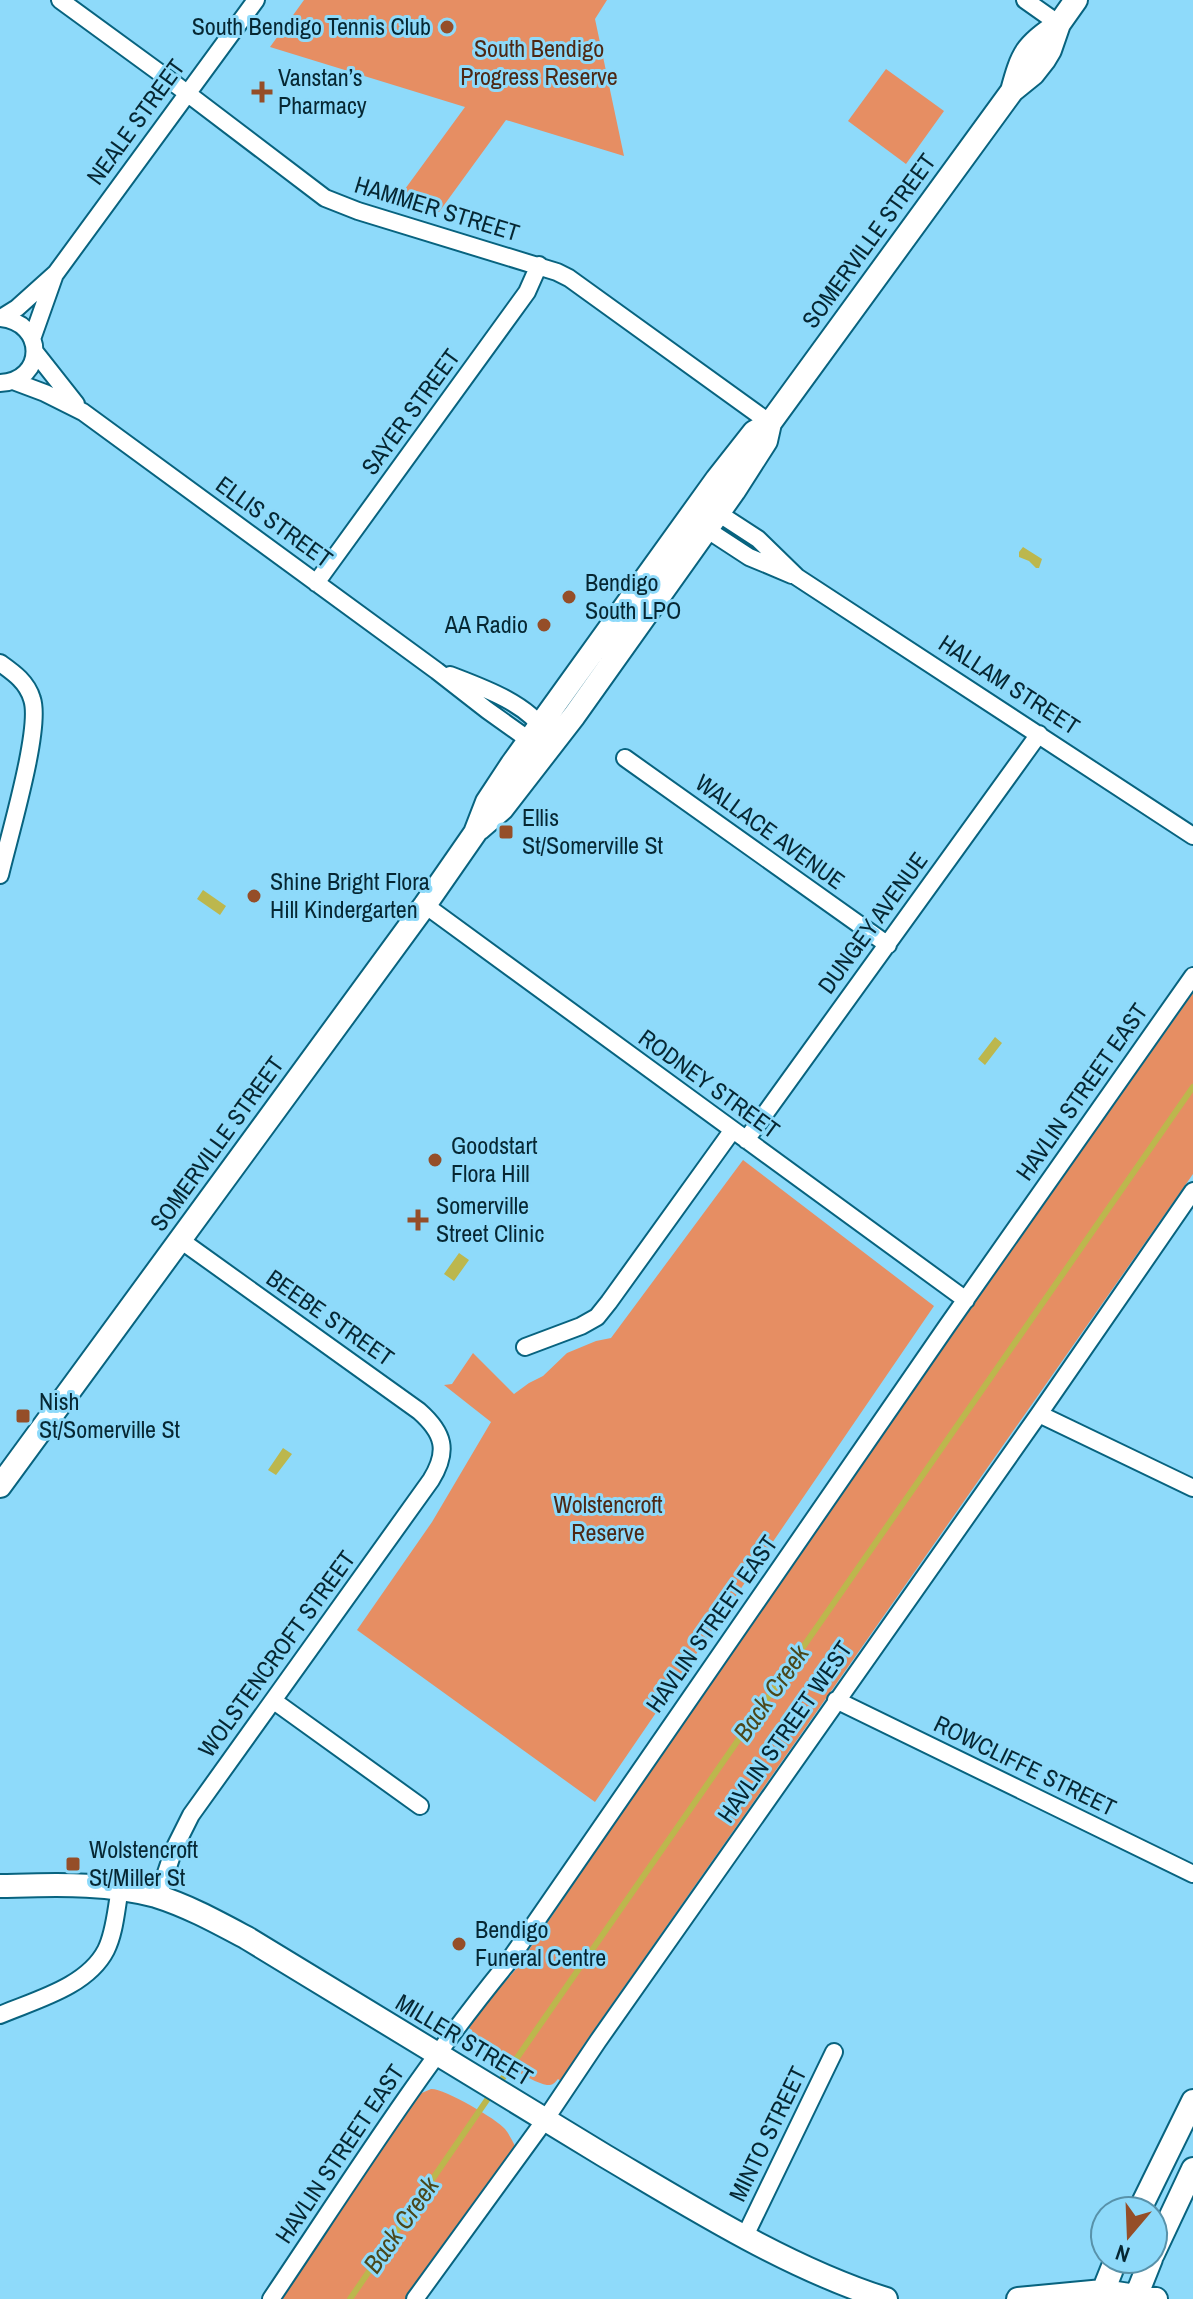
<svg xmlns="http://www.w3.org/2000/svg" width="1193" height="2299" font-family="'Archivo Narrow',sans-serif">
  <rect width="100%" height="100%" fill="#8edafa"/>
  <path fill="#e68e63" d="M304,0H607L595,19L624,156L506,120L439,212L397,200L465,107L270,47Z
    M886,69L944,111L906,164L848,121Z
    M1193,993V1174L582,2047L581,2054L562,2082L558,2079C554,2083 554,2085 547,2085C531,2083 489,2053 474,2042L472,2030L467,2027L480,2006L505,1982L516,1969C737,1641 964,1317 1193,993Z
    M743,1160L934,1306L595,1802L357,1630L432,1522L491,1422L444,1385L452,1384L473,1353L514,1394L529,1383L543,1376L567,1353L596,1341L611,1338Z
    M431,2089C443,2088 497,2119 505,2129C509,2134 512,2140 515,2146L510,2157L407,2299H278L363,2177L417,2095Z"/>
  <path fill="#bcb74d" d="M1023,547L1042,559L1039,568H1036L1029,561L1019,557V552Z
    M203,890L226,906L220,915L197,899Z
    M995,1037L1002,1043L985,1065L978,1059Z
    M459,1253L469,1260L454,1281L444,1274Z
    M283,1448L292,1454L276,1475L268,1470Z"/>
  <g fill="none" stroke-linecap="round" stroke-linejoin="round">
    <path stroke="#bcb74d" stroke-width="6" d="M498,2085L1193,1087
      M350,2299L491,2094"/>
    <g stroke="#08637f" stroke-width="20">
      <path id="street" d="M60,0L171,81L325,198L358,211L557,272L569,278L770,423
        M1025,0L1059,24
        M0,318C46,322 46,381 0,383
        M1,318L17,308L56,273L256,0
        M32,339L55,274
        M35,352L76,404
        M13,381L45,393L83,412L437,671L487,710L529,740L536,742
        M712,509L758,539L797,577L1193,836
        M700,525L749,557L792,575
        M316,583L527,292L539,265
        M0,663C14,673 27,682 32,699C42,728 8,840 0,875
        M450,675C481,687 527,703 545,732
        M625,758L888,945
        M425,905L966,1300
        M746,1140L1039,734
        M525,1347L581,1326L597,1317L609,1302L732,1131
        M1039,1414L1193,1488
        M836,1700L1193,1874
        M274,1701L420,1806
        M158,1897L174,1849L191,1815L431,1480C449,1451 444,1433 419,1411L179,1239
        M0,2015C35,2000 87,1987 106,1950C115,1932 116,1909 120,1889
        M745,2236L834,2052
        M271,2299C347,2186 420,2070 506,1965L947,1326L1193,976
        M415,2299L545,2120L598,2041L1039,1414L1193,1191"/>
    </g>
    <g stroke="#08637f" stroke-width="26">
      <path id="secondary" d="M1012,91C1022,54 1026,45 1059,24
        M479,829L502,809L574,716L734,491L766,441L770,423L1012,91L1033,74L1044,60L1050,50L1059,24L1076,0
        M0,1486L425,905L475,833L487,802L512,764L717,479L754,432L770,423
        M0,1886C52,1885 105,1882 156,1896C188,1906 217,1922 247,1938C366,2011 485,2084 605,2156C693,2208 788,2268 886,2299
        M1139,2211L1193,2101
        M1153,2254L1193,2169
        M1018,2299L1103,2291L1156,2299
        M1100,2299L1116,2259
        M1135,2299L1151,2259"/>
    </g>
    <use href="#street" stroke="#fff" stroke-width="16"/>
    <use href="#secondary" stroke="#fff" stroke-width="22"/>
  </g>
  <g fill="#954e28" stroke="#8edafa" stroke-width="3">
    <circle cx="447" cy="27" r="8"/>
    <path d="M258 80h8v8h8v8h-8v8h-8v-8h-8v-8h8z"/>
    <circle cx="569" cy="597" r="8"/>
    <circle cx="544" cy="625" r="8"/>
    <rect x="498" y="824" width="16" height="16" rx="4"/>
    <circle cx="254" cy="896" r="8"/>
    <circle cx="435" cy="1160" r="8"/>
    <path d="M414 1208h8v8h8v8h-8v8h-8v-8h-8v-8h8z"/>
    <rect x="15" y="1408" width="16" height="16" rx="4"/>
    <rect x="65" y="1856" width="16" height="16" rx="4"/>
    <circle cx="459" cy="1944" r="8"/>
  </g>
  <g text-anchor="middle" stroke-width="6" stroke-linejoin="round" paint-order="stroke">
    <g font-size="24" fill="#062733" stroke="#8edafa" text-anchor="start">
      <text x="431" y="35" text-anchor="end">South Bendigo Tennis Club</text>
      <text x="278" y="86">Vanstan’s<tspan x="278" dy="28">Pharmacy</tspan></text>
      <text x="585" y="591">Bendigo<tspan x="585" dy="28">South LPO</tspan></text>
      <text x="528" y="633" text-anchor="end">AA Radio</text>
      <text x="522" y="826">Ellis<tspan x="522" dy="28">St/Somerville St</tspan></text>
      <text x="270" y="890">Shine Bright Flora<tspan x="270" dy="28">Hill Kindergarten</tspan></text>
      <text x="451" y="1154">Goodstart<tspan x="451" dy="28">Flora Hill</tspan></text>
      <text x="436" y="1214">Somerville<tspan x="436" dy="28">Street Clinic</tspan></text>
      <text x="39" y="1410">Nish<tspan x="39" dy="28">St/Somerville St</tspan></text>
      <text x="89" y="1858">Wolstencroft<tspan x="89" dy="28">St/Miller St</tspan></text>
      <text x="475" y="1938">Bendigo<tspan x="475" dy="28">Funeral Centre</tspan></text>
    </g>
    <g font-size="24" fill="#4d2814" stroke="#8edafa">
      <text x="539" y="57">South Bendigo<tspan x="539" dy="28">Progress Reserve</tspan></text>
      <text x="608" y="1513">Wolstencroft<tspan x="608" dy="28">Reserve</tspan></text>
    </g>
    <g font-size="24" fill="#062733" stroke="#8edafa">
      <text transform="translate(136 122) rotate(-54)" y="8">NEALE STREET</text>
      <text transform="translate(437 209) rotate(17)" y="8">HAMMER STREET</text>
      <text transform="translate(869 241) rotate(-54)" y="8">SOMERVILLE STREET</text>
      <text transform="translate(411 412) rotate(-54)" y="8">SAYER STREET</text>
      <text transform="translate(274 522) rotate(36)" y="8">ELLIS STREET</text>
      <text transform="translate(1009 685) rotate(33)" y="8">HALLAM STREET</text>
      <text transform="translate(770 832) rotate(36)" y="8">WALLACE AVENUE</text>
      <text transform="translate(873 923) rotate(-54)" y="8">DUNGEY AVENUE</text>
      <text transform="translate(709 1084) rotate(36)" y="8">RODNEY STREET</text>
      <text transform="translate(1082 1092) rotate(-55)" y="8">HAVLIN STREET EAST</text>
      <text transform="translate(217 1144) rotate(-54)" y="8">SOMERVILLE STREET</text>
      <text transform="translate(330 1318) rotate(35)" y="8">BEEBE STREET</text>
      <text transform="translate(712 1624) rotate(-55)" y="8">HAVLIN STREET EAST</text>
      <text transform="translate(277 1654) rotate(-54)" y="8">WOLSTENCROFT STREET</text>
      <text transform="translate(785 1732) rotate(-55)" y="8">HAVLIN STREET WEST</text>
      <text transform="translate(1025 1766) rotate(26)" y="8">ROWCLIFFE STREET</text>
      <text transform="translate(464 2040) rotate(31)" y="8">MILLER STREET</text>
      <text transform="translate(768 2134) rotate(-64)" y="8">MINTO STREET</text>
      <text transform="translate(340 2154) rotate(-56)" y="8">HAVLIN STREET EAST</text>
    </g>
    <g font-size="26" font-style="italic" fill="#4a481c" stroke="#8edafa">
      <text transform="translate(771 1693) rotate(-55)" y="9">Back Creek</text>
      <text transform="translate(401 2225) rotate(-55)" y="9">Back Creek</text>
    </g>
  </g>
  <g transform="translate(1129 2235) rotate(199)"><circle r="38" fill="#8edafa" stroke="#5892aa" stroke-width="2"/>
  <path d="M0-6L14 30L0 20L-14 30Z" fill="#954e28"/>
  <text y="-12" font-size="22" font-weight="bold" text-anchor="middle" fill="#062733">N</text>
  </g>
</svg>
